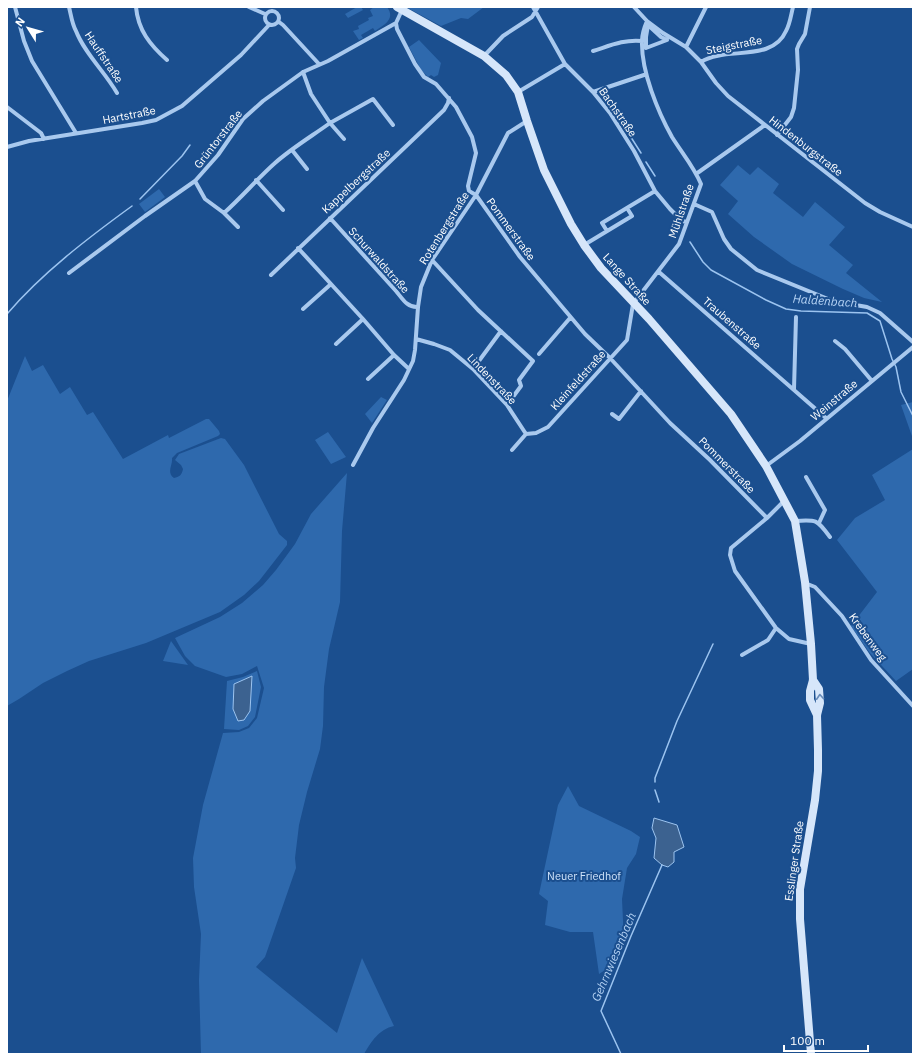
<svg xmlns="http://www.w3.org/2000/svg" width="920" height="1061" font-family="'IBM Plex Sans',sans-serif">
  <rect width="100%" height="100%" fill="#1b4f8f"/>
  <path fill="#2e69ad" d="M357,7H361L363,10L348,18L345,14Z
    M374,7H387C396,19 384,25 375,31L373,28L361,35L363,38L359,40L353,31L359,29L358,26L369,20L368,18L373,16L370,10Z
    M406,7H484L468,19L461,18L441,26Z
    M419,40L441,63L438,75L434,77L431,75L428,77L421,70L409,47Z
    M738,165L750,175L758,167L779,184L773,193L803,217L815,202L845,227L829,245L853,265L846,273L882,302L864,298L843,289L792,264L754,237L728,214L738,201L720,185Z
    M159,189L165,197L145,212L139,204Z
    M25,356L32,371L43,365L60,394L70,387L87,415L93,412L123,459L168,435L169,438L206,419H209L219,431L220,434L218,436L177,453L172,458C173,465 166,472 174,478C179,477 182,475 183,469L181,465L175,460L179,454L221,438L225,439L244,465L279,534L287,541V545L259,581L244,595L220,612L146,643L89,661L67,671L43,683L19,699L7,706V401Z
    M381,397L387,400L372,423L365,414Z
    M913,402V439L901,405Z
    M328,432L346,457L331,464L315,440Z
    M913,449V669L896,681L869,652L851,626L877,592L837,540L855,518L885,500L872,475Z
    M347,473L342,531L340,602L329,649L324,687L323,726L320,749L307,792L299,825L295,858L296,868L265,957L256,967L337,1033L362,958L394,1026C379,1029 371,1042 364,1054H201L199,980L201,934L194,887L193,858L203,805L223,733L239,732L249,728L257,718L264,688L257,666L242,674L226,677L195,666L185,656L175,638L220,617L242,603L263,585L276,570L295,544L311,514Z
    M171,641L188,665L163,661Z
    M257,671L261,687L255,717L248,726L239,730L224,729L227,681L243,677Z
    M568,786L579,806L631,831L640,837L636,854L627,868L622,899L624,943L614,964L599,974L593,932H570L545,925L548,901L539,894L558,805Z"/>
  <path fill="#3c6290" stroke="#9cc4f0" d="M252,676L250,711L244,720L238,721L233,709L234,684Z
    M654,818L677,825L684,847L674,852V862L668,867L662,865L654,858L656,838L652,828Z"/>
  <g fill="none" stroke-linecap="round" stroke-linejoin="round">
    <path stroke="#9cc4f0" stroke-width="1.5" d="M615,112L641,153
      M646,162L655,176
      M140,199L182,156L190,145
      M690,242L703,262L711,270L766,300L786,309L801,311L867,313L880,321L892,359L896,367L901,392L913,416
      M7,314C42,273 88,238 132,206
      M655,782V778L677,721L713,644
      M655,790L659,802
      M621,1054L601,1011L631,936L662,865"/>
    <path stroke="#a9c9ee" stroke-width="4" d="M15,7L24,41L32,61L76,133
      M69,7C71,15 72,24 76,31C85,54 105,72 117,93
      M136,7C138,30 150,45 167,60
      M249,7L265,14
      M533,7L565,64L593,92L610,113L634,151L655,191L670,209L682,221L687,222
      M634,7L647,21L663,33L686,47L701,62L716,83L728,96L865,203L880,212L913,227
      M265 18a7 7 0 1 1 14 0a7 7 0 1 1-14 0Z
      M279,22L283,25L319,64
      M396,23L397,29L415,64L424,77L436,84L456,107L472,137L476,153L468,186L469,191L476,195L520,257L585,334L610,358L670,423L710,460L767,518
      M648,25L661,37L667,40L646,48V37Z
      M686,47L706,7
      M593,51C609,46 624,39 642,41
      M484,56L503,36L532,17L538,7
      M701,62C725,46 772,63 786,31C790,24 791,15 793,7
      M303,72L311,94L330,123L373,99L393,125
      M518,92L565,64
      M593,92L644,75
      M7,107L41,133L44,139
      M777,135L791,117L794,108L798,70L797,49L799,44L805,34L810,7
      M7,147L29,141L142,123L156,120L182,106L241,55L269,25
      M292,150L307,169
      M696,174L765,125
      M256,180L283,210
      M195,181L205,199L224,213C242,197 257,179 275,163C292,148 312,136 330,123L344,139
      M694,204L712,212L724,239L731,249L757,270L833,301L867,307L880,313L913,342
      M224,213L238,227
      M330,218L396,291C402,298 407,308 418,307
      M607,231L602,223L655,191
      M584,245L632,216L627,208
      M298,248L363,319L394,355L409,369
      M432,260L478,310L533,361L519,380L521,386L507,405
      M659,272L826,418
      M69,273L145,216L195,181L218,155L243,119L263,101L303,72L328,61L396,23L402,10
      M271,275L444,110L448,103L449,98
      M303,309L331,284
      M416,339L434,344L450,350L473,369L507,405L526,434
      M835,341L845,349L872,381
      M336,344L363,319
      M539,354L570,318
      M473,369L501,331
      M368,379L394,355
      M794,389L796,317
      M612,414L619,419L641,391
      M512,450L526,434L536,433L548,427L627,340L633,304L679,244L701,184C694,167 682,153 672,137C658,112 641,71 642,41C642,34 644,28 647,21
      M353,465L373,428L404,380L413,361L415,350L418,307L421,287L432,260L476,195L508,133L527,121
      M766,466L800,441L913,347
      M806,477L825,510L819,523
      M785,500L767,518L731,548L730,555L735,571L776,628L789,639L811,644
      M795,521C817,519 817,520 830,537
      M805,583L815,587L842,616L871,660L913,706
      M742,655L768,640L776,628"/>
    <path stroke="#d6e6fa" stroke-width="8" d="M397,7L484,56L506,75L518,92L527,121L544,170L571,224L584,245L601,268L649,319L731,414L766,466L795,521L805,582L811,644L813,680L810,691V700L817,715
      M811,1054L800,919V889L815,800L818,771V750L817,715L820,703L819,689L813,680"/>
  </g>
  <defs><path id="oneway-chevron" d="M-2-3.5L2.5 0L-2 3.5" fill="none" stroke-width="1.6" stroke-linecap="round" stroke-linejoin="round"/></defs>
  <use stroke="#668bba" href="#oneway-chevron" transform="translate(820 697) rotate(-94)"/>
  <g text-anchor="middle" stroke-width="4" stroke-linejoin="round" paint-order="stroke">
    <g font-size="11" fill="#fff" stroke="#1b4f8f">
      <text transform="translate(734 45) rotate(-11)" y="4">Steigstraße</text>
      <text transform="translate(104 57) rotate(56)" y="4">Hauffstraße</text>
      <text transform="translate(618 112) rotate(55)" y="4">Bachstraße</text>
      <text transform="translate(129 115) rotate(-11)" y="4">Hartstraße</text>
      <text transform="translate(218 139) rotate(-52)" y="4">Grüntorstraße</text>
      <text transform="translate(806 146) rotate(38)" y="4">Hindenburgstraße</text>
      <text transform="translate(356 181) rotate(-43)" y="4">Kappelbergstraße</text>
      <text transform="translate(681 211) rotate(-71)" y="4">Mühlstraße</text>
      <text transform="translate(444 228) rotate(-58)" y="4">Rotenbergstraße</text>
      <text transform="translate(511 229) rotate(54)" y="4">Pommerstraße</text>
      <text transform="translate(379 260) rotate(48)" y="4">Schurwaldstraße</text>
      <text transform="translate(627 279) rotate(48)" y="4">Lange Straße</text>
      <text transform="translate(732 323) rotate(41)" y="4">Traubenstraße</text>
      <text transform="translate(492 379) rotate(46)" y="4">Lindenstraße</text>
      <text transform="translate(578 380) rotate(-48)" y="4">Kleinfeldstraße</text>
      <text transform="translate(834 400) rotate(-40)" y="4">Weinstraße</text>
      <text transform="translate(727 465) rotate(45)" y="4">Pommerstraße</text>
      <text transform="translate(868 637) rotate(54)" y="4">Krebenweg</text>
      <text transform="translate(794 861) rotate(-82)" y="4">Esslinger Straße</text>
    </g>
    <g font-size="11" fill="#cfe3fa" stroke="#1b4f8f">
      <text x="584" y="880">Neuer Friedhof</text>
    </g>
    <g font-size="12" font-style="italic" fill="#b5d3f5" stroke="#1b4f8f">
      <text transform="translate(825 301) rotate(4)" y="4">Haldenbach</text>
      <text transform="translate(614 957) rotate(-67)" y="4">Gehrnwiesenbach</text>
    </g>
  </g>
  <rect width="920" height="1061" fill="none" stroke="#ffffff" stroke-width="16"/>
  <g transform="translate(28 28) rotate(307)" stroke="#1b4f8f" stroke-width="3" paint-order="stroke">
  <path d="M0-3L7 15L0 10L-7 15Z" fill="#ffffff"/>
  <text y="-6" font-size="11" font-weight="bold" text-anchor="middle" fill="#ffffff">N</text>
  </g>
  <path d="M784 1045v6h84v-6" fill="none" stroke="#ffffff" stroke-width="2"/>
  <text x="790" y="1045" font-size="12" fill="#ffffff" stroke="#1b4f8f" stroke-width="3" paint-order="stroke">100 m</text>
</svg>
